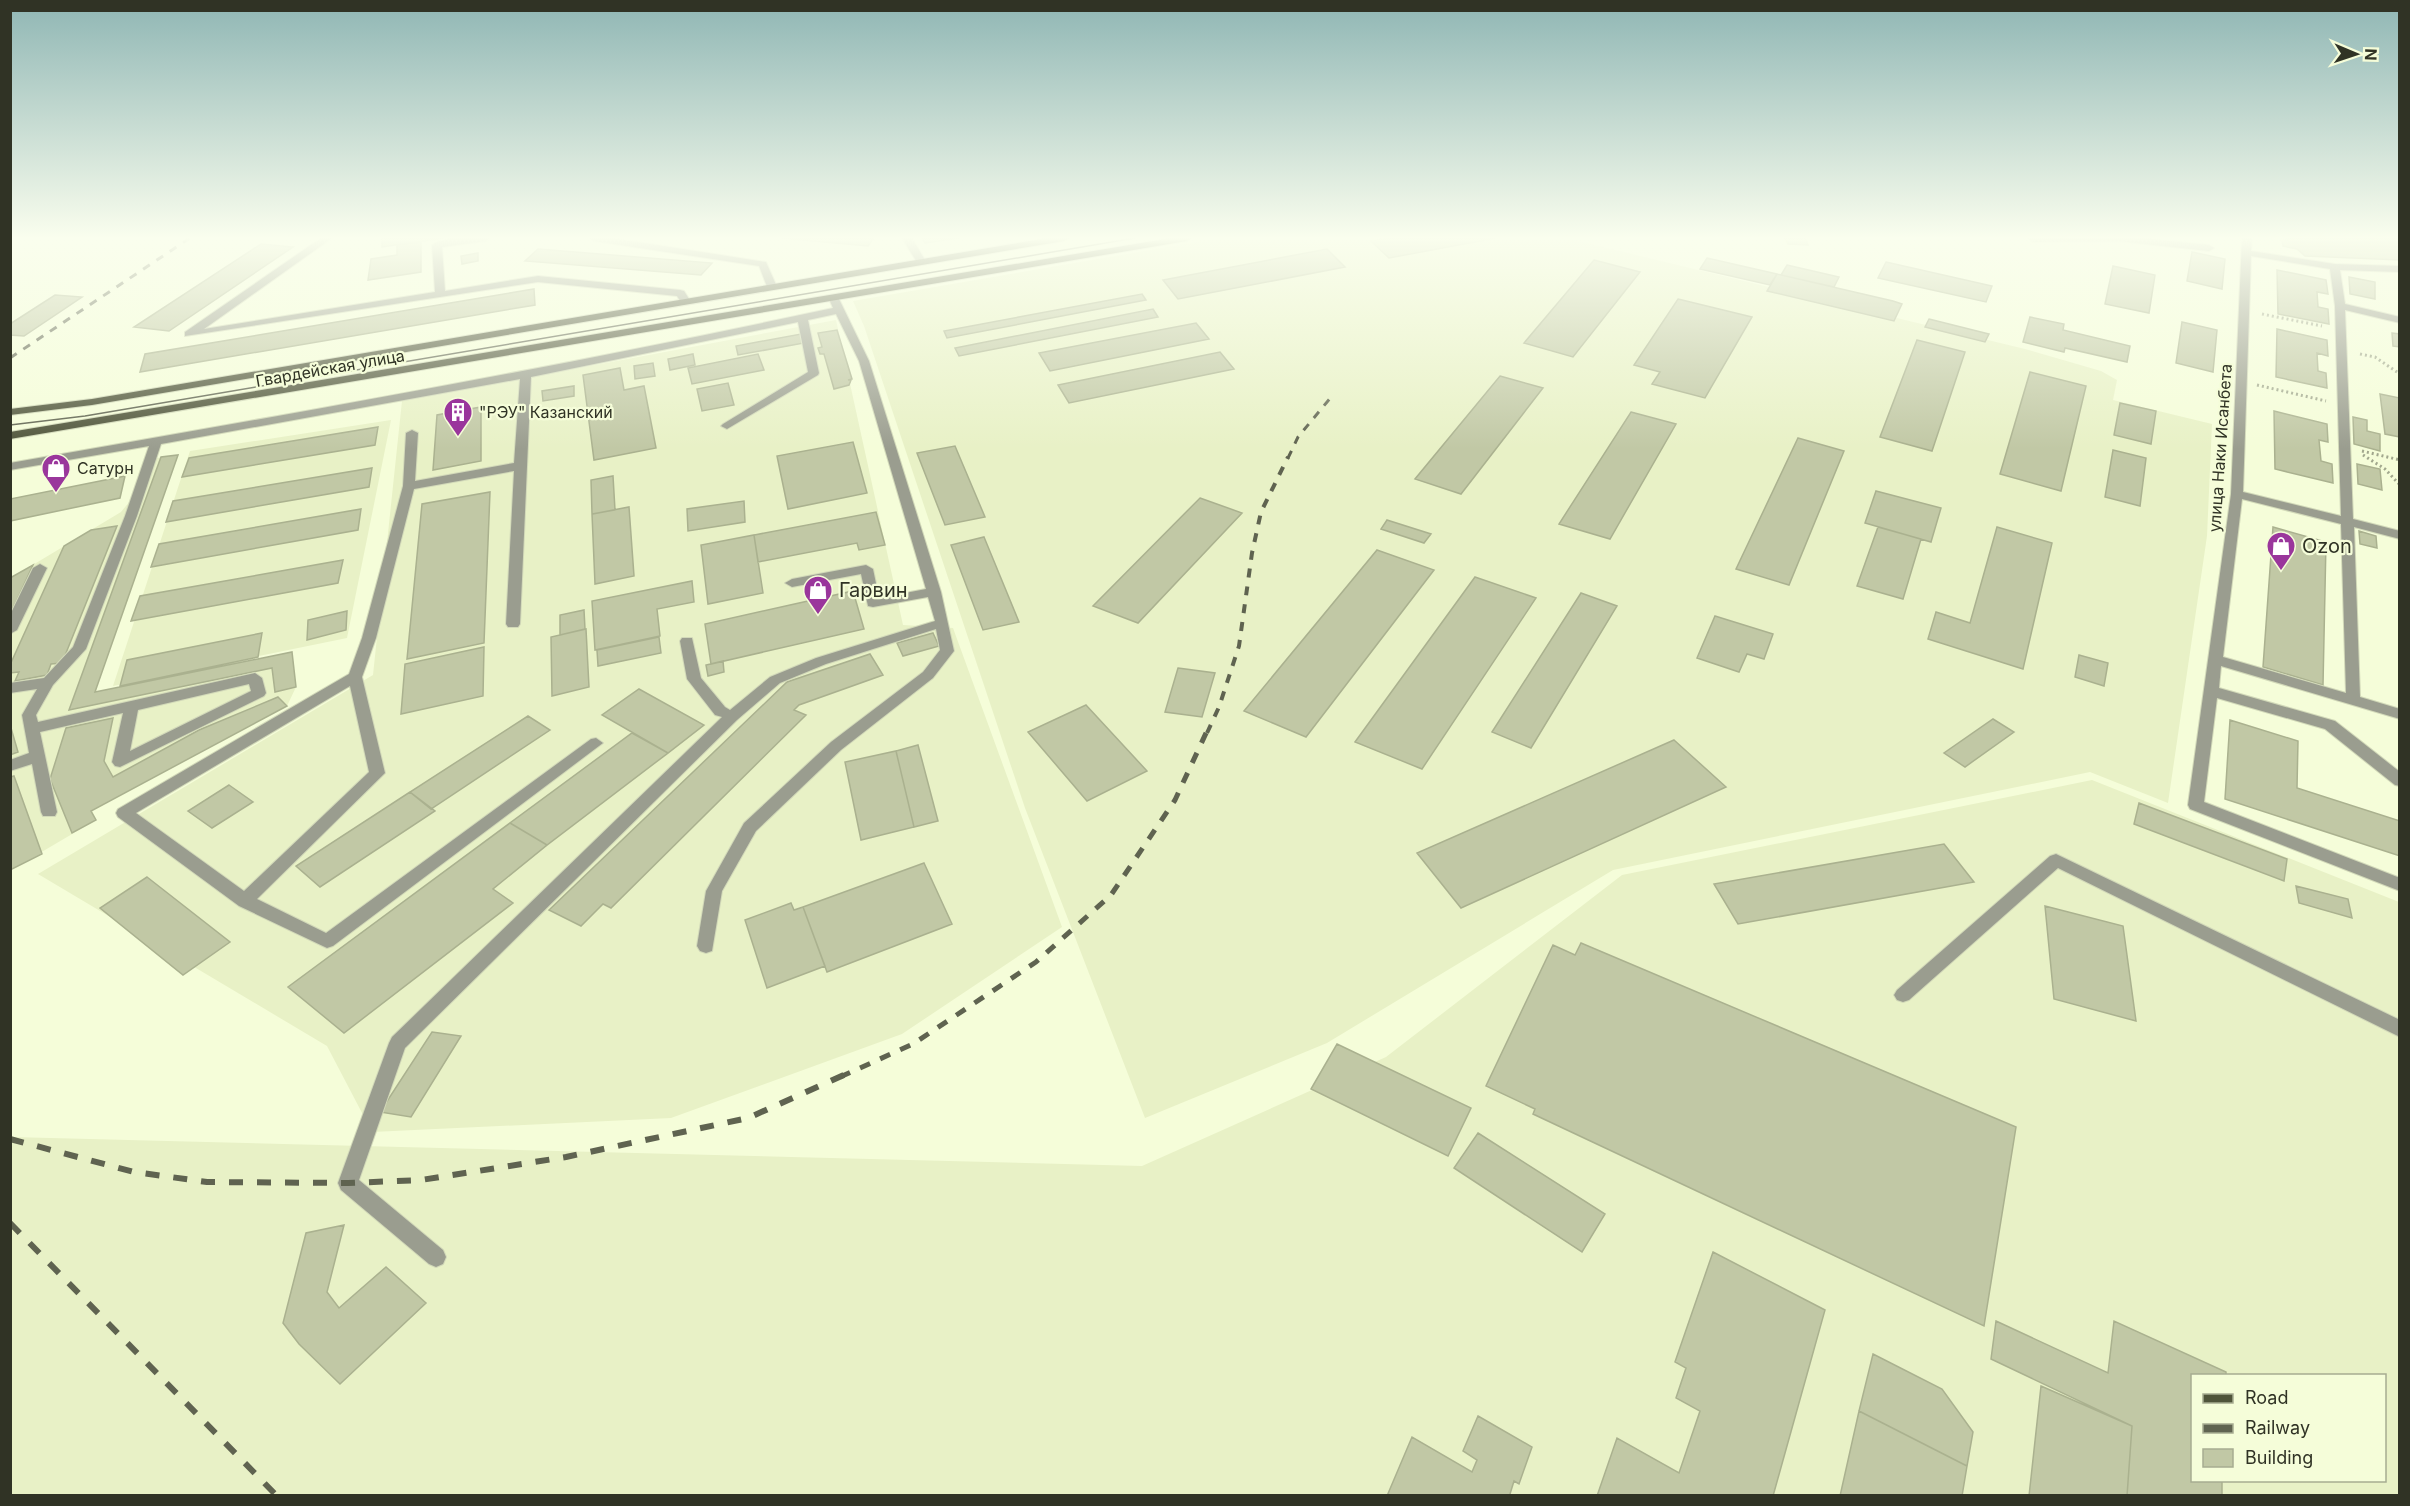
<svg xmlns="http://www.w3.org/2000/svg" width="2410" height="1506" font-family="Inter,sans-serif">
  <rect width="100%" height="100%" fill="#f5fdd9"/>
  <path fill="#e8f1c6" fill-rule="evenodd" d="M1220,238H1566L2025,349L2101,371L2117,380L2113,400L2212,424L2207,536L2168,803L2090,772L1613,870L1327,1043L1145,1118L1025,808L864,326L853,301Z
    M836,320L903,625L953,628L1062,927L902,1034L671,1118L372,1132L327,1046L38,874L373,675L402,401Z
    M391,420L347,638L113,686L190,451Z
    M178,455L95,692L292,652L296,687L287,706L92,810L96,820L11,870V578L121,512L140,489L142,463L150,459Z
    M2092,780L2399,902V1495L11,1496V1137L1142,1166L1386,1057L1622,875ZM2192,1376H2384V1480H2192Z"/>
  <path fill="#c1c8a5" stroke="#aab18f" stroke-width="1.5" d="M382,238H444L382,247Z
    M781,238H874L868,246Z
    M922,238H959L925,243Z
    M1389,238H1496L1389,258L1371,241Z
    M1785,238H1805L1808,245L1788,244Z
    M2287,238H2400V260L2305,256L2297,249L2283,246L2282,240H2289Z
    M421,242V272L368,280L371,259L397,255V245Z
    M261,244L293,247L169,331L134,327Z
    M538,249L712,263L701,275L525,261Z
    M1327,249L1345,267L1178,299L1163,280Z
    M2192,252L2225,259L2222,289L2187,281Z
    M478,253V261L462,264L461,256Z
    M1707,258L1777,274L1770,285L1700,269Z
    M1594,260L1640,272L1573,357L1524,343Z
    M1886,262L1992,286L1986,302L1878,278Z
    M1787,265L1839,277L1834,287L1781,275Z
    M2113,266L2155,275L2149,313L2105,304Z
    M2277,270L2326,280L2328,294L2317,292L2318,307L2328,309L2329,324L2278,314Z
    M1777,274L1893,301L1902,304L1894,321L1767,291Z
    M2349,277L2375,282V299L2350,294Z
    M534,289L535,305L140,372L145,354Z
    M1142,294L1146,300L947,338L944,331Z
    M55,295L82,297L24,336L10,335V324Z
    M1678,299L1752,317L1705,398L1652,384L1660,372L1634,365Z
    M1153,309L1158,317L959,356L955,348Z
    M2030,317L2064,324L2063,330L2130,346L2127,362L2065,348L2064,352L2023,342Z
    M1929,319L1989,334L1985,342L1925,327Z
    M2182,322L2217,330L2213,372L2176,363Z
    M1196,323L1209,339L1050,371L1039,353Z
    M2277,329L2327,340L2328,356L2317,353L2318,371L2326,373L2327,388L2276,377Z
    M837,330L852,379L848,380H851L849,385L834,389L824,354H820L818,348L822,347L818,333Z
    M2392,333L2400,334V347L2393,346Z
    M801,334L804,343L738,355L736,346Z
    M1917,340L1965,352L1932,451L1880,437Z
    M1220,352L1234,369L1069,403L1058,385Z
    M693,354L695,365L670,370L668,359Z
    M758,354L764,370L692,384L688,368Z
    M653,363L655,376L635,379L634,366Z
    M620,368L624,390L644,386L656,448L594,460L583,375Z
    M2030,372L2086,386L2061,491L2000,474Z
    M1500,376L1543,388L1461,494L1415,479Z
    M728,383L734,405L702,411L697,389Z
    M574,386V396L543,401L542,391Z
    M2380,394L2400,398V437L2385,434Z
    M2120,403L2156,411L2151,444L2114,435Z
    M481,407V461L433,470L437,415Z
    M2274,411L2327,424L2328,442L2319,440L2321,461L2332,464L2333,483L2275,469Z
    M1631,412L1676,424L1610,539L1559,524Z
    M2353,417L2367,420V431L2380,434V451L2354,444Z
    M378,427L375,445L182,477L189,458Z
    M1798,438L1844,451L1789,585L1736,569Z
    M853,442L867,493L788,509L777,456Z
    M955,446L985,517L945,525L917,453Z
    M2113,450L2146,458L2140,506L2105,497Z
    M178,455L95,692L292,652L296,687L275,692L272,668L69,710L161,457Z
    M2357,464L2380,469L2382,490L2358,484Z
    M372,468L369,487L166,522L173,501Z
    M125,476L120,498L10,521V499Z
    M613,476L615,510L592,514L591,480Z
    M1876,491L1941,508L1931,542L1865,523Z
    M490,492L484,643L407,659L422,504Z
    M1200,498L1242,513L1138,623L1093,606Z
    M744,501L745,522L688,531L687,509Z
    M629,507L634,576L595,584L592,514Z
    M361,509L358,530L151,567L159,544Z
    M876,512L885,545L859,550L857,543L758,562L754,535Z
    M1387,520L1431,534L1424,543L1381,529Z
    M117,526L62,663L51,664L47,675L15,681L19,672L10,673V665L64,546L91,530Z
    M1878,527L1921,539L1903,599L1857,586Z
    M1997,527L2052,543L2023,669L1928,639L1936,612L1970,623Z
    M2273,527L2326,542L2323,685L2263,667Z
    M2359,531L2376,536L2377,548L2360,544Z
    M754,535L763,593L708,604L701,545Z
    M984,537L1019,622L983,630L951,545Z
    M1377,550L1434,570L1306,737L1244,711Z
    M343,560L338,583L131,621L140,596Z
    M33,565L10,615V578Z
    M1475,577L1536,598L1422,769L1355,742Z
    M692,581L694,602L657,609L660,636L595,650L592,601Z
    M853,591L864,629L711,664L705,624Z
    M1581,593L1617,606L1531,748L1492,732Z
    M584,610L585,629L560,635V615Z
    M347,611L346,630L307,640L308,620Z
    M1715,616L1773,634L1764,659L1747,654L1739,672L1697,658Z
    M586,629L589,687L552,696L551,637Z
    M262,633L258,657L120,686L127,660Z
    M933,633L939,646L903,656L897,643Z
    M659,637L661,653L598,666L597,650Z
    M484,647L483,696L401,714L405,664Z
    M870,654L883,675L799,705L794,710L806,715L611,908L603,904L581,926L549,910L787,682Z
    M2079,655L2108,663L2104,686L2075,677Z
    M723,661L724,672L708,676L706,665Z
    M1178,668L1215,673L1202,717L1165,712Z
    M639,689L704,725L668,753L602,715Z
    M278,697L287,706L91,811L96,820L72,833L50,779L66,728L113,718L104,761L113,777L199,730Z
    M1086,705L1147,771L1087,801L1028,732Z
    M528,716L550,730L431,809L410,792Z
    M1993,719L2014,732L1965,767L1944,753Z
    M2230,720L2298,741L2297,788L2400,821V856L2225,799Z
    M11,728L18,752L10,755V729Z
    M632,733L668,753L547,845L510,823Z
    M1674,740L1726,787L1461,908L1417,853Z
    M918,745L938,821L914,827L896,751Z
    M896,751L914,827L861,840L845,762Z
    M14,776L42,854L10,870V777Z
    M229,785L253,802L212,828L188,811Z
    M410,792L435,811L320,887L296,866Z
    M2139,803L2287,859L2284,881L2134,824Z
    M510,823L547,845L493,889L513,903L344,1033L288,987Z
    M1944,844L1974,882L1738,924L1714,884Z
    M924,863L952,924L827,972L803,907Z
    M147,877L230,942L183,975L100,908Z
    M2296,886L2348,899L2352,918L2299,903Z
    M791,903L794,910L803,907L825,966L767,988L745,920Z
    M2045,906L2123,926L2136,1021L2054,999Z
    M1581,943L2016,1127L1984,1326L1533,1114L1535,1109L1486,1086L1553,945L1575,955Z
    M432,1032L461,1036L411,1117L380,1112Z
    M1337,1044L1471,1108L1448,1156L1311,1089Z
    M1478,1133L1605,1214L1582,1252L1454,1168Z
    M344,1225L327,1292L339,1308L386,1267L426,1303L340,1384L299,1344L283,1323L306,1233Z
    M1713,1252L1825,1310L1773,1496H1597L1617,1438L1679,1473L1700,1411L1676,1398L1686,1368L1675,1362Z
    M1996,1321L2108,1373L2114,1321L2226,1372V1376H2192V1480H2222V1496H2127L2132,1426L1991,1359Z
    M1873,1354L1942,1389L1973,1432L1967,1466L1859,1411Z
    M2041,1386L2132,1426L2127,1496H2029Z
    M1859,1411L1967,1466L1962,1496H1840Z
    M1478,1416L1532,1447L1519,1484L1514,1481L1510,1494L1513,1496H1387L1412,1437L1472,1472L1477,1460L1463,1451Z"/>
  <g fill="none" stroke-linecap="round" stroke-linejoin="round">
    <g stroke="#d2d9b9" stroke-width="2">
      <path id="minor" d="M321,238H332L204,329L435,292L432,245C446,235 474,238 491,238L486,241L442,247L445,291L538,276L680,290L684,291L691,302L682,304L677,296L538,282L185,336V332Z
        M589,238H612L766,262L777,287L768,289L759,266L594,241Z
        M902,238H912L926,262L924,264H918Z
        M2028,238H2143L2209,245L2214,248L2209,251L2118,241L2032,242Z
        M2242,238H2252L2251,251L2335,264L2400,266V272L2340,270L2345,304L2400,317V323L2345,310L2353,519L2400,531V539L2354,527L2360,697L2400,709V719L2221,666L2219,688L2335,721L2400,772V786L2395,785L2325,729L2217,698L2204,802L2400,878V891L2190,809L2188,805L2231,494ZM2251,256L2330,269L2335,306L2341,516L2243,492ZM2242,499L2341,524L2346,693L2223,657Z
        M834,296L839,299L869,361L941,592L954,651L933,678L841,750L756,831L722,891L712,951L706,953L700,951L697,946L706,891L744,823L831,742L923,672L940,650L936,629L826,664L780,683L737,720L405,1048L359,1180L443,1250L446,1257L443,1264L436,1267L429,1264L341,1190L338,1183L389,1043L392,1037L722,717L715,715L687,679L680,641L682,638H692L701,678L725,707L730,710L770,677L816,658L935,621L928,597L873,607L868,606L861,574L792,587L785,583L792,579L866,565L873,569L879,598L926,589L859,361L836,314L808,320L819,373L818,375L727,429L721,426L723,424L808,372L798,322L531,377L520,624L518,627H508L506,624L514,471L414,489L376,638L362,677L385,773L257,899L326,933L591,739L596,738L603,743L333,946L327,948L239,906L118,817L116,813L118,809L349,674L362,638L403,486L406,433L412,430L418,433L415,481L514,463L520,379L161,444L137,516L86,649L53,685L36,715L38,722L255,673L262,678L266,693L264,696L120,767L115,766L112,762L123,713L40,732L57,812L55,816H43L41,812L32,764L10,771V760L29,753L22,715L37,689L10,693V683L44,678L73,647L125,516L149,446L10,470V463C286,415 560,367 833,308L829,299ZM249,684L251,691L130,751L138,710ZM350,686L369,772L244,891L136,813Z
        M40,564L47,568L17,630L10,634V615L33,568Z
        M2056,854L2400,1020V1037L2058,868L1909,1000L1903,1002L1897,1000L1894,995L1897,990L2050,856Z"/>
    </g>
    <g stroke="#d2d9b9" stroke-width="2">
      <path id="major" d="M1047,238H1069L1064,241L92,405L10,415V409L92,399Z
        M1171,238H1192L1187,241L10,439V432Z"/>
    </g>
    <path stroke="#a1a78d" stroke-width="3" stroke-dasharray="2 3" stroke-linecap="butt" d="M2262,314L2322,326
      M2360,354L2375,357L2400,374
      M2257,385L2326,401
      M2362,451L2400,460
      M2363,455L2385,469L2400,485"/>
    <use href="#minor" fill="#9a9d8f" fill-rule="evenodd"/>
    <use href="#major" fill="#4f543a" fill-rule="evenodd"/>
    <path stroke="#5f6350" stroke-width="1.5" d="M10,425L85,416L1135,238"/>
    <path stroke="#5f6350" stroke-width="3" stroke-dasharray="8 8" stroke-linecap="butt" d="M10,358L190,238
      M1288,458L1298,437L1332,396"/>
    <path stroke="#5f6350" stroke-width="4" stroke-dasharray="9 9" stroke-linecap="butt" d="M1207,733L1219,707L1239,646L1252,553L1261,512L1288,457"/>
    <path stroke="#5f6350" stroke-width="5" stroke-dasharray="11 11" stroke-linecap="butt" d="M840,1077L913,1044L1036,962L1111,895L1175,800L1207,731"/>
    <path stroke="#5f6350" stroke-width="6" stroke-dasharray="14 14" stroke-linecap="butt" d="M10,1139L134,1172L207,1182L348,1183L421,1180L566,1157L748,1118L844,1075
      M10,1223L277,1496"/>
  </g>
  <linearGradient id="sky" x2="0" y2="1"><stop stop-color="#8fb6b4"/><stop offset="0.53" stop-color="#fafeee"/><stop offset="1" stop-color="#fafeee" stop-opacity="0"/></linearGradient>
  <rect width="2410" height="449" fill="url(#sky)"/>
  <defs>
    <g id="building-pin" transform="scale(1.5)"><path d="M0 17L-7.5 6A9.5 9.5 0 1 1 7.5 6Z" fill="#9a369c" stroke="#f5fdd9"/><path d="M-4-6H4V6H1V3H-1V6H-4ZM-2.5-4.3h1.7v1.8h-1.7ZM.8-4.3h1.7v1.8H.8ZM-2.5-1h1.7V.8h-1.7ZM.8-1h1.7V.8H.8Z" fill="#fff"/></g>
    <g id="shop-pin" transform="scale(1.5)"><path d="M0 17L-7.5 6A9.5 9.5 0 1 1 7.5 6Z" fill="#9a369c" stroke="#f5fdd9"/><path d="M-5-2.5h2.3a2.7 3.5 0 0 1 5.4 0H5L5.5 6h-11ZM-1.5-2.5h3a1.5 2.3 0 0 0-3 0Z" fill="#fff"/></g>
  </defs>
  <g fill-rule="evenodd">
    <use href="#building-pin" x="458" y="412"/>
    <use href="#shop-pin" x="56" y="468"/>
    <use href="#shop-pin" x="2281" y="546"/>
    <use href="#shop-pin" x="818" y="590"/>
  </g>
  <g text-anchor="middle" stroke-width="4.5" stroke-linejoin="round" paint-order="stroke">
    <g font-size="16" fill="#303325" stroke="#f5fdd9">
      <text transform="translate(330 368) rotate(-10)" y="6">Гвардейская улица</text>
      <text transform="translate(2220 448) rotate(-86)" y="6">улица Наки Исанбета</text>
    </g>
    <g font-size="16" fill="#303325" stroke="#f5fdd9" text-anchor="start">
      <text x="479" y="418">"РЭУ" Казанский</text>
      <text x="77" y="474">Сатурн</text>
    </g>
    <g font-size="20" fill="#303325" stroke="#f5fdd9" text-anchor="start">
      <text x="2302" y="553">Ozon</text>
      <text x="839" y="597">Гарвин</text>
    </g>
  </g>
  <rect width="2410" height="1506" fill="none" stroke="#303325" stroke-width="24"/>
  <rect x="2191" y="1374" width="195" height="108" fill="#f5fdd9" stroke="#a6ac91" stroke-width="1.5"/>
  <rect x="2203" y="1394" width="30" height="9" fill="#4f543a" stroke="#a6ac91" stroke-width="1.5"/>
  <text x="2245" y="1404" font-size="18" fill="#303325">Road</text>
  <rect x="2203" y="1424" width="30" height="9" fill="#5f6350" stroke="#a6ac91" stroke-width="1.5"/>
  <text x="2245" y="1434" font-size="18" fill="#303325">Railway</text>
  <rect x="2203" y="1449" width="30" height="18" fill="#c1c8a5" stroke="#a6ac91" stroke-width="1.5"/>
  <text x="2245" y="1464" font-size="18" fill="#303325">Building</text>
  <g transform="translate(2356 54) rotate(92)" stroke="#f5fdd9" stroke-width="4.5" paint-order="stroke">
  <path d="M0-4.5L10 22L0 15L-10 22Z" fill="#303325"/>
  <text y="-9" font-size="16" font-weight="bold" text-anchor="middle" fill="#303325">N</text>
  </g>
</svg>
